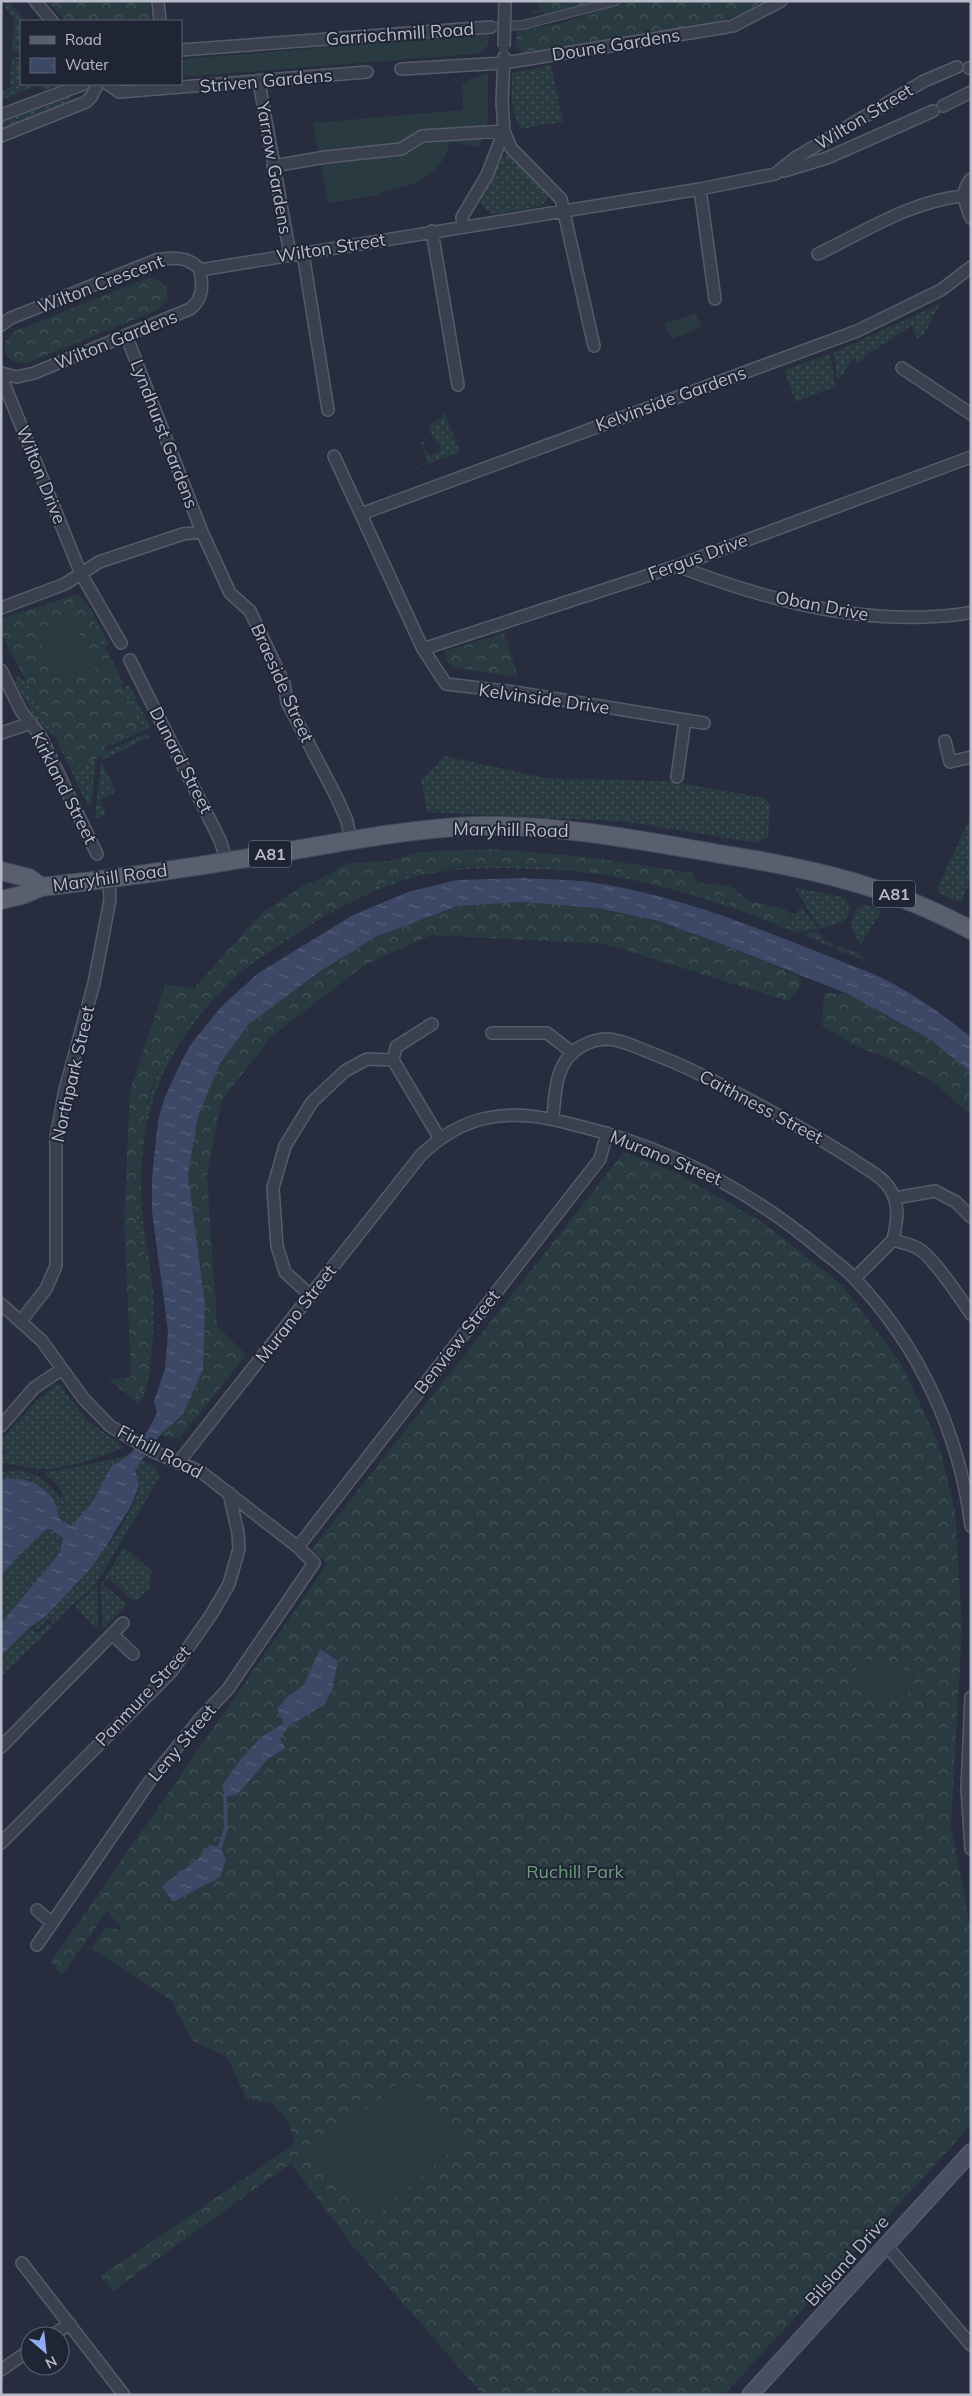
<svg xmlns="http://www.w3.org/2000/svg" width="972" height="2396" font-family="Mulish,sans-serif">
  <defs>
    <pattern id="grass-dots" width="8" height="8" patternUnits="userSpaceOnUse" patternTransform="scale(1.25)"><rect width="8" height="8" fill="#293a40"/><path d="M2 2h.1M6 6h.1" fill="none" stroke="#46555a" stroke-width="1.8" stroke-linecap="round"/></pattern>
    <pattern id="forest-crowns" width="20" height="18" patternUnits="userSpaceOnUse" patternTransform="scale(1.25)"><rect width="20" height="18" fill="#293a40"/><path d="M2 6a3 3 0 1 1 6 0M12 15a3 3 0 1 1 6 0" fill="none" stroke="#46555a"/></pattern>
    <pattern id="water-ripples" width="26" height="14" patternUnits="userSpaceOnUse" patternTransform="scale(1.25)"><rect width="26" height="14" fill="#3d4867"/><path d="M2 4q2-2 4 0t4 0M15 11q2-2 4 0t4 0" fill="none" stroke="#57607b"/></pattern>
  </defs>
  <rect width="100%" height="100%" fill="#272d3f"/>
  <path fill="url(#grass-dots)" d="M9,1L26,21H21V52H12L14,18L3,6Z
    M12,57H21V84L39,85L1,100V92L10,88Z
    M551,65L563,122L521,129C510,111 512,94 512,73Z
    M43,84H65L45,91L42,89Z
    M69,94L72,102L1,131V121Z
    M508,154L547,195V200L542,206L496,214C487,212 481,207 480,197L500,159Z
    M941,303L922,337L917,338L911,326L871,352L859,363L852,359L840,379L836,376V363L833,353Z
    M829,354C834,365 831,375 837,386L796,402L784,370Z
    M442,414H445L460,452L414,469L428,462L421,443L425,441L424,448L430,455L439,452L440,444L433,438L429,427L438,419H441Z
    M91,610L109,645L105,647L123,684L117,687L78,619Z
    M18,676L38,691L96,756L91,807L88,806L54,735L38,724L15,681Z
    M129,685L150,727L112,745L95,701Z
    M147,733L149,737L101,761L116,791L100,800L106,815L95,818L102,754Z
    M445,756L545,778L668,781L765,798L770,806L768,837L758,843L628,822L427,812L421,780Z
    M971,816V878L961,903L940,894L938,887Z
    M500,864L575,868L652,881L668,888L698,892L723,899L737,909L760,918C719,903 676,889 633,880C591,871 548,869 506,868C470,868 435,869 401,881C343,901 290,936 241,972L254,957L279,940L289,936L298,928L327,914L374,886L424,871Z
    M794,887L846,898C856,922 839,924 820,928Z
    M863,904L882,911L860,945L851,926L855,911Z
    M801,907L818,929L794,932L777,925H782L790,918V913L796,914Z
    M819,932L823,939L834,944L832,948L803,934Z
    M839,946L861,954L864,960L837,950Z
    M212,1001C162,1057 143,1108 141,1183C140,1220 150,1256 153,1293C154,1318 153,1343 150,1368C148,1380 147,1395 139,1404L132,1398H135L146,1380L150,1336L148,1267L137,1236V1206L141,1194L140,1146L143,1136L144,1114L161,1065L174,1042L185,1032L190,1022L206,1004Z
    M57,1384H59L87,1420L124,1447C102,1457 68,1469 44,1469C30,1468 15,1465 1,1463V1457L5,1452L1,1448V1440L37,1400Z
    M129,1454L86,1511L71,1526L59,1518C50,1492 31,1472 1,1480V1473C26,1465 46,1478 60,1498L64,1496L58,1485L44,1473L114,1459Z
    M141,1460L155,1466L160,1477L94,1587L69,1608L54,1624L48,1619L38,1630L34,1625C65,1601 135,1524 139,1485C139,1481 136,1475 135,1470Z
    M51,1529L63,1538L59,1554L1,1623V1576L19,1555L46,1530Z
    M124,1547L152,1571L149,1588L135,1602L108,1578L103,1584L127,1604L103,1630L101,1585Z
    M97,1586L98,1626L96,1628L75,1606Z
    M49,1623L52,1626L51,1628L1,1677V1656L29,1629H33L38,1634Z"/>
  <path fill="url(#forest-crowns)" d="M51,1H150L151,21H65L49,3Z
    M526,1H603L544,17L543,12L532,14V12L540,9L538,3Z
    M628,1H764L745,12L717,23L522,54L516,45L517,31L558,24Z
    M152,278C164,281 170,289 167,301L158,310L27,363L14,362L6,355L5,342L13,332L145,279Z
    M78,594L91,610L87,613L142,729L104,747L108,753L73,770L1,633V621L4,618Z
    M504,633L518,677L455,668C448,664 445,659 445,651Z
    M492,849L578,856L694,873L696,881L705,884L727,885L734,888L748,901L784,909L790,913L787,922L777,925L737,909L723,899L698,892L668,888L637,878L540,865L465,866L424,871L374,886L357,898L298,928L289,936L279,940L254,957L217,996L206,1004L190,1022L185,1032L174,1042L161,1065L148,1097L144,1114L143,1136L140,1146L141,1194L137,1206V1236L148,1267L150,1336L146,1380L141,1394L132,1398L109,1380L131,1377L124,1220L130,1091L165,985L194,988L262,913L303,886L322,878L348,863L389,861L419,852Z
    M524,902C549,904 575,904 600,908C669,920 734,949 798,976L802,985L788,1001L605,944L431,935L363,966L271,1037L221,1101L207,1176L217,1326L246,1355L179,1439L160,1435L183,1414L203,1370L205,1305L188,1174L198,1117L219,1065L249,1024L319,972L375,937L457,906Z
    M824,993L848,994L886,1013L928,1038L966,1068L971,1072V1115L929,1079L893,1060L856,1046L822,1026Z
    M624,1152L673,1171L764,1223L841,1284L900,1362L938,1442L955,1510L962,1627L951,1827L971,1930V2125L724,2395H483L351,2244L291,2163L113,2291L100,2276L295,2144L289,2123L273,2104L246,2098L227,2057L192,2040L171,2000L91,1948L107,1927L124,1931L107,1911L62,1975L51,1962L327,1564L311,1550Z"/>
  <path fill="#293a40" d="M489,34L488,45L482,52L476,54L181,77V59Z
    M488,73V120L480,147L450,142C442,178 410,187 379,192V195L328,203L313,123L463,110L462,83Z
    M696,313L701,328L671,339L665,324Z
    M65,613L100,664L70,685L34,634Z
    M860,1657L914,1672L905,1703L851,1687Z
    M406,2076L462,2142L369,2221L313,2154Z"/>
  <path fill="url(#water-ripples)" d="M523,878C549,880 577,879 603,884C696,900 784,939 871,973C908,989 939,1012 971,1037V1072L928,1038L848,994L714,941L658,921L599,908L524,902L457,906L375,937L319,972L249,1024L219,1065L198,1117L188,1174L205,1305L203,1370L183,1414L160,1435L135,1470L139,1485L132,1504L106,1547L91,1568L47,1615L28,1629L1,1656V1623L59,1554L63,1538L51,1529L46,1530L19,1555L1,1576V1480C23,1474 53,1487 57,1510C58,1513 58,1516 59,1518L71,1526L92,1503L112,1465C133,1458 148,1431 157,1413L154,1401L165,1369L168,1331L152,1211V1178L158,1121L164,1099L183,1058L194,1040L222,1006L257,974L353,915L408,892L457,880Z
    M320,1649L338,1661L333,1687L325,1704L289,1726L280,1738L285,1748L268,1759L237,1795L225,1796L222,1786L240,1760L261,1737L284,1723L277,1709L287,1697L304,1685Z
    M209,1845L220,1847L226,1860L220,1877L173,1902L162,1886L198,1859Z"/>
  <g fill="none" stroke-linecap="round" stroke-linejoin="round">
    <path stroke="#3d4867" stroke-width="4" d="M220,1847L226,1828L225,1796"/>
    <g stroke="#555b6a" stroke-width="10">
      <path id="pedestrian" d="M491,27L523,25L616,1"/>
    </g>
    <g stroke="#555b6a" stroke-width="14">
      <path id="minor" d="M35,1L52,21
        M158,1L160,21
        M733,26L781,1
        M181,50L491,27
        M504,57L502,102L504,131L511,148L561,199L594,346
        M969,68H971
        M401,69L504,63L727,27
        M259,82L290,254
        M108,84L119,92L367,72
        M943,106L971,92
        M1,115L84,84
        M1,136L86,102L91,97L98,84
        M273,166L326,157L401,149L422,136L504,131
        M784,171L827,158L933,111
        M971,179C960,191 965,204 971,218
        M700,189L715,299
        M463,226L462,217L487,175L504,131
        M432,231L458,385
        M303,253L328,410
        M818,254C864,232 911,201 963,196
        M200,270L700,189L775,174L795,158L924,81L957,67
        M1,325L11,318L156,260C172,257 189,256 200,270
        M126,335L202,532L230,593L250,611L284,683L287,702L337,798L347,821L351,841
        M902,368L971,414
        M1,373L17,377L34,373L190,309C203,299 203,286 200,270
        M1,376L81,574L121,643
        M334,456L423,649L446,684L514,692L704,723
        M361,514L857,331L941,290L971,267
        M677,566C756,596 840,620 925,617C940,616 956,616 971,612
        M1,608L65,584L99,562L183,534L202,532
        M423,649L677,566L971,457
        M130,660L220,840L227,862
        M1,670L21,711L41,737L97,854
        M1,733L31,723
        M945,741L950,762L971,757
        M677,777L685,720
        M492,1033H547L573,1053
        M393,1060L440,1139
        M393,1060L396,1047L432,1024
        M553,1119C555,1092 555,1060 582,1046C589,1042 600,1039 608,1039C623,1040 638,1048 651,1053C686,1066 718,1083 750,1100C787,1120 824,1140 858,1163C868,1170 881,1176 888,1186C901,1203 897,1222 893,1240
        M895,1198L935,1191L956,1202L971,1217
        M855,1278L893,1240C901,1243 912,1244 919,1249C934,1258 960,1298 971,1314
        M310,1295L285,1272L277,1246L273,1188L285,1146L312,1102L345,1071L367,1059L393,1060
        M1,1304L42,1341L83,1398L110,1426L152,1451L201,1472L298,1547L314,1563L228,1689L200,1719L152,1778L37,1945
        M21,1321L46,1289L56,1266V1137L65,1090L94,983L110,900L109,879
        M1,1426L34,1388L62,1369
        M178,1463L421,1155C440,1137 462,1123 487,1118C518,1111 549,1118 579,1126C669,1148 749,1190 820,1249C832,1259 845,1268 855,1279C919,1346 960,1434 971,1526
        M298,1547L600,1159L607,1133
        M112,1634L133,1654
        M971,1697L967,1788L971,1849
        M1,1747L123,1623
        M1,1843L171,1672L211,1615L229,1584L239,1549L238,1533L229,1493
        M37,1910L52,1923
        M886,2245L971,2345
        M22,2263L124,2395
        M51,2336L70,2324
        M1,2370L30,2350"/>
    </g>
    <g stroke="#555b6a" stroke-width="18">
      <path id="secondary" d="M750,2395L971,2152"/>
    </g>
    <g stroke="#444959" stroke-width="20">
      <path id="primary" d="M1,871L29,878L41,887
        M1,900L22,895L41,887C112,879 183,869 254,857C327,845 401,829 475,826C560,824 643,841 726,855C814,869 892,887 971,930"/>
    </g>
    <use href="#pedestrian" stroke="#3b404f" stroke-width="8"/>
    <use href="#minor" stroke="#3b404f" stroke-width="11"/>
    <use href="#secondary" stroke="#494e62" stroke-width="15"/>
    <use href="#primary" stroke="#595f6f" stroke-width="18"/>
    <g stroke="#555b6a" stroke-width="14" stroke-linecap="butt">
      <path id="minor-bridge" d="M504,47L505,1"/>
    </g>
    <use href="#minor-bridge" stroke="#3b404f" stroke-width="11"/>
  </g>
  <g text-anchor="middle" stroke-width="4" stroke-linejoin="round" paint-order="stroke">
    <g fill="#1f2535" stroke="#898e9d" stroke-width="1">
      <rect x="249" y="840.5" width="42" height="27" rx="4"/>
      <rect x="873" y="880.5" width="42" height="27" rx="4"/>
    </g>
    <g font-size="16" font-weight="bold" fill="#b7bbca">
      <text x="270" y="860">A81</text>
      <text x="894" y="900">A81</text>
    </g>
    <g font-size="18" fill="#b7bbca" stroke="#1f2535">
      <text transform="translate(400 34) rotate(-4)" y="6">Garriochmill Road</text>
      <text transform="translate(616 45) rotate(-9)" y="6">Doune Gardens</text>
      <text transform="translate(266 81) rotate(-5)" y="6">Striven Gardens</text>
      <text transform="translate(864 117) rotate(-31)" y="6">Wilton Street</text>
      <text transform="translate(274 168) rotate(80)" y="6">Yarrow Gardens</text>
      <text transform="translate(331 248) rotate(-9)" y="6">Wilton Street</text>
      <text transform="translate(101 284) rotate(-21)" y="6">Wilton Crescent</text>
      <text transform="translate(116 340) rotate(-22)" y="6">Wilton Gardens</text>
      <text transform="translate(671 399) rotate(-20)" y="6">Kelvinside Gardens</text>
      <text transform="translate(164 434) rotate(69)" y="6">Lyndhurst Gardens</text>
      <text transform="translate(41 475) rotate(68)" y="6">Wilton Drive</text>
      <text transform="translate(698 557) rotate(-20)" y="6">Fergus Drive</text>
      <text transform="translate(822 606) rotate(11)" y="6">Oban Drive</text>
      <text transform="translate(282 683) rotate(66)" y="6">Braeside Street</text>
      <text transform="translate(544 699) rotate(8)" y="6">Kelvinside Drive</text>
      <text transform="translate(181 760) rotate(63)" y="6">Dunard Street</text>
      <text transform="translate(64 788) rotate(63)" y="6">Kirkland Street</text>
      <text transform="translate(511 830) rotate(1)" y="6">Maryhill Road</text>
      <text transform="translate(110 878) rotate(-8)" y="6">Maryhill Road</text>
      <text transform="translate(73 1074) rotate(-77)" y="6">Northpark Street</text>
      <text transform="translate(761 1107) rotate(28)" y="6">Caithness Street</text>
      <text transform="translate(666 1158) rotate(22)" y="6">Murano Street</text>
      <text transform="translate(296 1314) rotate(-52)" y="6">Murano Street</text>
      <text transform="translate(457 1342) rotate(-52)" y="6">Benview Street</text>
      <text transform="translate(160 1452) rotate(28)" y="6">Firhill Road</text>
      <text transform="translate(143 1696) rotate(-47)" y="6">Panmure Street</text>
      <text transform="translate(182 1743) rotate(-50)" y="6">Leny Street</text>
      <text transform="translate(847 2261) rotate(-48)" y="6">Bilsland Drive</text>
    </g>
    <g font-size="18" fill="#6f9a7f" stroke="#1f2535">
      <text x="575" y="1878">Ruchill Park</text>
    </g>
  </g>
  <rect width="972" height="2396" fill="none" stroke="#b7bbca" stroke-width="5"/>
  <rect x="20" y="20" width="162" height="65" fill="#1f2535" stroke="#5c6171"/>
  <rect x="30" y="36" width="25" height="8" fill="#595f6f" stroke="#5c6171"/>
  <text x="65" y="45" font-size="15" fill="#b7bbca">Road</text>
  <rect x="30" y="58" width="25" height="15" fill="url(#water-ripples)" stroke="#5c6171"/>
  <text x="65" y="70" font-size="15" fill="#b7bbca">Water</text>
  <g transform="translate(45 2351) rotate(152)"><circle r="24" fill="#1f2535" stroke="#5c6171"/>
  <path d="M0-4L9 19L0 12L-9 19Z" fill="#92a9f4"/>
  <text y="-8" font-size="14" font-weight="bold" text-anchor="middle" fill="#b7bbca">N</text>
  </g>
</svg>
